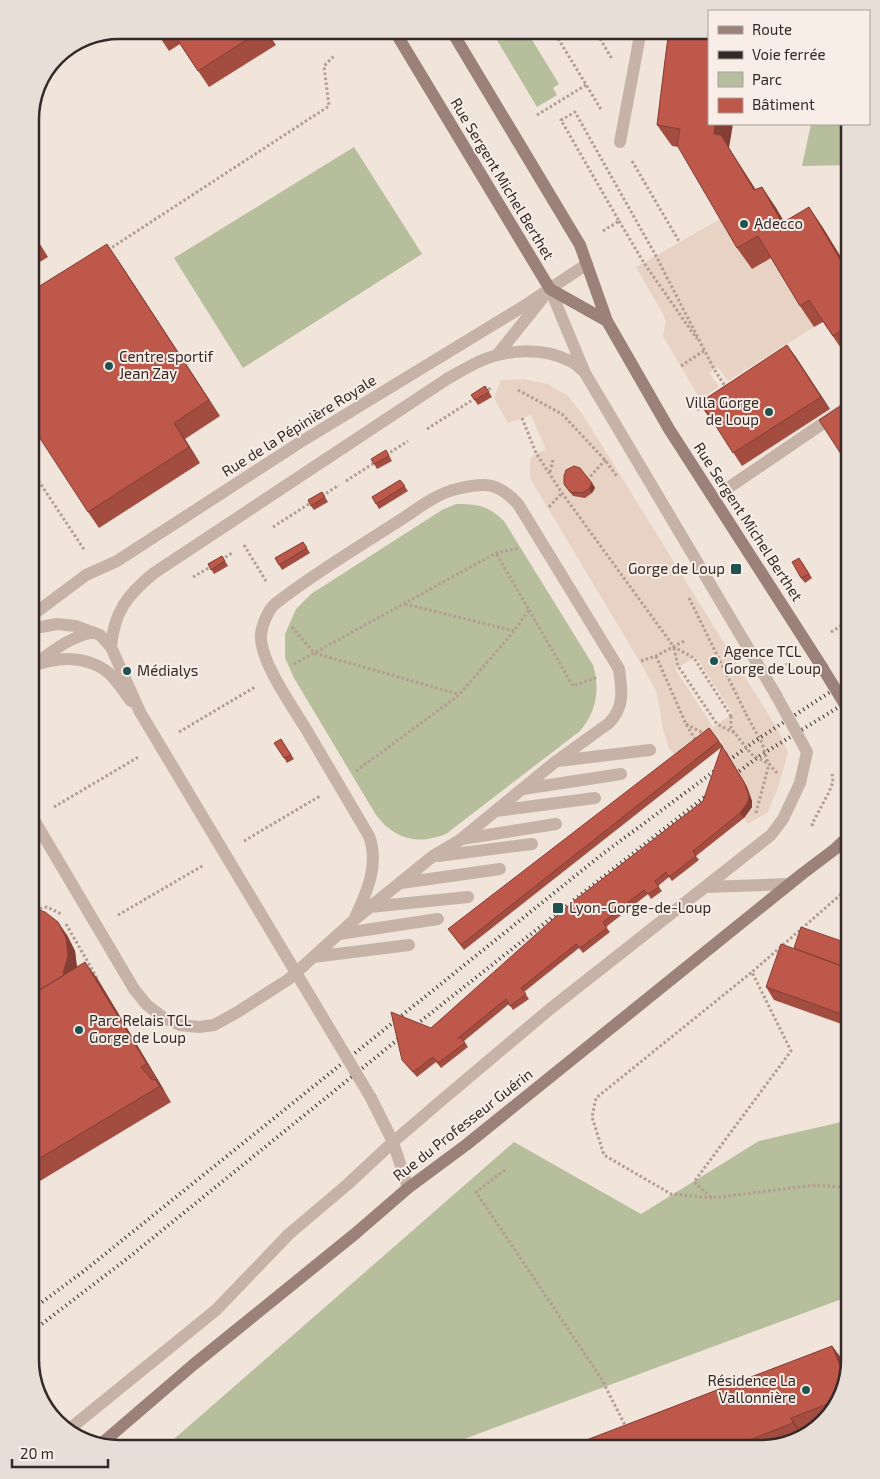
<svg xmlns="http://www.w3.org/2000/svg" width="880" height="1479" font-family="'Exo 2',sans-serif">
  <rect width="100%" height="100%" fill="#f0e4db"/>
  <path fill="#b7be9c" d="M491,30H526L559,84L553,88L557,95L537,107Z
    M811,124H850V165L802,166Z
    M354,147L422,254L243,368L174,258Z
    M456,504C478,504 487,505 504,521L593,665C600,689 597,711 580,731L446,834C418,845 395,840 376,815L294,678L285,658V634L296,609L311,594L442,510Z
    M850,1120V1296L437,1449H170L166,1446L514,1142L641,1214L759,1141Z"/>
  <path fill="#e7d2c3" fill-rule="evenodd" d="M722,218L772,257L814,327L728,381L718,367L709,373L719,387L700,399L663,336L666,322L663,314L636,267Z
    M523,379L547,384L567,395L583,415L778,730L788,753L778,787L768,812L748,824L744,818L752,807L747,787L718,736L682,764L669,748L663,730L657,693L640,662L530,478V459L536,453L546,450L531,415L508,423L494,398L501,380ZM694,658H697L733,714L713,727L675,669Z"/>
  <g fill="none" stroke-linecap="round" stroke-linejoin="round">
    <path stroke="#b39c92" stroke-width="3" stroke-dasharray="2.5 2.5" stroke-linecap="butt" d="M553,30L602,111
      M595,30L612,59
      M537,115L586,85
      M632,161L680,243
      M619,221L644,263L697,339
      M603,231L619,221L561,120L575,112L656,256L714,369L727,389
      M108,250L329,106L324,66L335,55
      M681,366L705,350
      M518,390L562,414L605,460L618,478
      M484,392L491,388
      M697,410L703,406
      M522,418L536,453L562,493L674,647L694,658L731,716
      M427,429L477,397
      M386,455L408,441
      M30,468L85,551
      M550,472L553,460
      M587,480L606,459
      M346,481L377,461
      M322,496L339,485
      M549,507L562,493
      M273,527L312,502
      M244,545L266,581
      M221,560L232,553
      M193,577L212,566
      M689,598L746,714
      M405,604L514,631
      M529,610L573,686L598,677
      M292,627L314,653L458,694
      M831,632L850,620
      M674,648L678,666L717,724L735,733
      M656,656L686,724L696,741
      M641,661L656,656L686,640
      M786,663L796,672
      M294,664L496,553L519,548
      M686,724L705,734
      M179,732L255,687
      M356,771L459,695L514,631L529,610L496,553
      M54,807L140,756
      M756,813L769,764
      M813,826L812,824L829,792L833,782L832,773
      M244,841L320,796
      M30,911L47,907L61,914
      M118,915L204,865
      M66,924L97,978
      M505,1170L476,1192L601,1378L627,1429
      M850,1188L816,1185L712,1198L694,1182L791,1051L752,972L847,889L850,882
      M712,1198L671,1194L604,1155L592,1117L596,1098L752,972"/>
    <path stroke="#c7b2a8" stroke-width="12" d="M620,142L641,30
      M550,289L585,373L776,695
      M497,355L542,299
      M728,488L850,405
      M30,617L86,575L117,561L299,443L524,306L587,264
      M30,629L57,624L76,626L100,635L111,647L140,712
      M111,647C114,612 127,595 154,573L447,379C457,373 468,367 478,362C506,349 542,347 570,361C576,363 581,369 585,373
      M40,661C57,647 72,637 93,632
      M33,666C56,657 83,655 105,670C115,677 123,691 131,701
      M558,761L650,750
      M523,789L621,774
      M496,811L595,798
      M30,813L134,989L147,1005L164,1018L180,1025L199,1027L214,1025L236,1013L289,979L354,920L433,856L460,840L555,762L609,723C625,707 622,690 619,669L518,504C498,482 484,482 457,489C434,494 414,512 394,524C354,550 313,574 275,604C268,610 262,625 261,634C259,660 292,706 306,729C327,765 348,801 369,836C380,865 366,894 354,920
      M462,839L556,824
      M438,856L532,844
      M401,883L500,869
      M705,887L789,884
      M370,907L468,897
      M339,934L438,919
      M313,957L409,945
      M371,1098L393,1142L408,1188
      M67,1431L216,1310L289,1234L348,1184L393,1142L442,1100L550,1009L771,835L783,819L800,783"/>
    <path stroke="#9b817a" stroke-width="12" d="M394,30L550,289L607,321
      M451,30L580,245L607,321L669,429L822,667
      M101,1444L193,1365L356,1233L408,1188L466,1145L802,874L835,849L850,835"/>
    <path stroke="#352a28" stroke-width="4" stroke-dasharray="1 4" stroke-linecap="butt" d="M30,1311L84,1271L600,856L755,741L850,679
      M30,1333L128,1258L407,1032L707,795L761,755L850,700"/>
    <path stroke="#b39c92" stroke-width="3" stroke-dasharray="2.5 2.5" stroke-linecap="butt" d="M746,714L762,743L768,763
      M731,716V728L751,754L769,764L778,774"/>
    <path stroke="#c7b2a8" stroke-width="12" d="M776,695L807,752L800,783
      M140,712L371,1098"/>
    <path stroke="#9b817a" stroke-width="12" d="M822,667L850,713"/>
  </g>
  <path fill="#a34c40" d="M155,30H266L276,45L209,87L180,44L169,51Z
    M609,30H625L624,34L610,32Z
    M669,30L729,148L756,190L762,187L776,208L784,222L809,207L823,228L850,272V355L847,357L823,322L814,327L800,306L771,258L752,269L737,248L679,147L672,146L657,125Z
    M30,229L48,257L30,268Z
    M118,260L220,416L185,439L200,463L99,528L88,512Z
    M787,345L830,409L742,466L712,420L708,416L699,403Z
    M485,386L492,397L478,405L471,395Z
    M386,450L392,461L377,469L374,464Z
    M400,480L408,491L379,509L372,497Z
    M592,483L595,488L592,493L585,498L573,496L564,484Z
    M322,492L328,502L314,510L311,506Z
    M303,542L310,553L282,570L275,558Z
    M222,556L228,566L214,574L208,564Z
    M802,562L812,578L805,583L801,578Z
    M709,728L723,746L464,950L451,933Z
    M284,744L294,759L287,763L284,758Z
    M726,751L747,787L752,801V807L744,818L696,856L699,860L672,881L669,877L658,886L662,891L651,899L648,894L606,927L610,932L583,953L579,948L524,992L529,999L513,1010L509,1004L464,1041L468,1047L441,1068L436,1062L417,1077L402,1060L431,1028L703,801Z
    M30,907L67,935L75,951L77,967L97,978L171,1102L30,1187Z
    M850,944V1027L774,1000L766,987Z
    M832,1346L844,1362L847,1370L835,1409L809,1432L803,1435V1437L800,1440L761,1449H563Z"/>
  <path fill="#853e34" d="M715,124H733L729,148L769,211L714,134Z
    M762,187L776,208L797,243L782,223Z
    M809,207L823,228L850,272V276Z
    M30,229L48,257L30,231Z
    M107,244L118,260L220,416L209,400Z
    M787,345L796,357L830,409L821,397Z
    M174,423L185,439L200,463L189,447Z
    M592,483L595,488L592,493L589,489Z
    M722,746L747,787L752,801V807L744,818L740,813Z
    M58,922L67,935L75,951L77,969L72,986L63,973Z
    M85,962L97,978L167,1095L147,1064Z
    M832,1346L844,1362L847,1370L845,1377Z
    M791,1418L803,1435V1437L793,1423Z"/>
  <path fill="#be584b" stroke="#853e34" d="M155,30H166L158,35Z
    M171,30H262L198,71Z
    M669,30H709V124H715L714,134L721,135L754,190L762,187L782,223L809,207L850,276V325L833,336L809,300L800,306L758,236L737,248L677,145L680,129L657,125L665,60Z
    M30,231L37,241L30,245Z
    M107,244L209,400L174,423L189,447L88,512L30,423V292Z
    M787,345L821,397L733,453L705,409L699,403Z
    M485,386L489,392L475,400L471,395Z
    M850,400V468L819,420Z
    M386,450L389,456L374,464L371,459Z
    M574,466L580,468L592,483L589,489L582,493L570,492L564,484V476L566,470Z
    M400,480L405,486L376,504L372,497Z
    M322,492L325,497L311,506L308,500Z
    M303,542L307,548L279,565L275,558Z
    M222,556L225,561L211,570L208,564Z
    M799,558L809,574L801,578L792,562Z
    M709,728L719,741L461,945L448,929Z
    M281,739L291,755L284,758L274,743Z
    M722,746L744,782L749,796L748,802L740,813L693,851L696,856L669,877L666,872L655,881L659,887L648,894L644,890L603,922L607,928L580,948L576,944L521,988L526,994L510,1006L506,999L457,1039L460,1037L465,1043L438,1063L433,1057L413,1072L402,1060L391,1012L431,1028L570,904L703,801Z
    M30,907L45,912L58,922L66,938L68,956L63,973L64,975L30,996Z
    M801,927L850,944V969L794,948Z
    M781,944L850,969V1017L766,987Z
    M85,962L147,1064L141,1067L152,1080L155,1079L160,1086L30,1164V996Z
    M155,1076L163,1090L155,1079L152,1080L150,1078Z
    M832,1346L845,1377V1376L838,1400L791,1418L793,1423L727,1449H563Z"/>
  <g fill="#205350" stroke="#f8eee7" stroke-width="2">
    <circle cx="744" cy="224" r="5"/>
    <circle cx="109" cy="366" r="5"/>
    <circle cx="769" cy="412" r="5"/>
    <rect x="730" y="563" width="12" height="12" rx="2.5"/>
    <circle cx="714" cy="661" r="5"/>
    <circle cx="127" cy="671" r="5"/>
    <rect x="552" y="902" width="12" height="12" rx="2.5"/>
    <circle cx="79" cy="1030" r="5"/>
    <circle cx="806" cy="1390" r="5"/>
  </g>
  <g text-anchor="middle" stroke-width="4" stroke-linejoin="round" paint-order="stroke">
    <g font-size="15" fill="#352a28" stroke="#f8eee7">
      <text transform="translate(502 179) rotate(59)" y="5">Rue Sergent Michel Berthet</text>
      <text transform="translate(299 426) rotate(-32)" y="5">Rue de la Pépinière Royale</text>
      <text transform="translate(748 522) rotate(57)" y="5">Rue Sergent Michel Berthet</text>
      <text transform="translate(463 1125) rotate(-38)" y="5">Rue du Professeur Guérin</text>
    </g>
    <g font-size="15" fill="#352a28" stroke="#f8eee7" text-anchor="start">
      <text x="754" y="229">Adecco</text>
      <text x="119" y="362">Centre sportif<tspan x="119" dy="17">Jean Zay</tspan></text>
      <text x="759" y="408" text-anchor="end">Villa Gorge<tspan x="759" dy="17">de Loup</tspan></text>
      <text x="725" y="574" text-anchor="end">Gorge de Loup</text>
      <text x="724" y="657">Agence TCL<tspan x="724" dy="17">Gorge de Loup</tspan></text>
      <text x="137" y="676">Médialys</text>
      <text x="569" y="913">Lyon-Gorge-de-Loup</text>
      <text x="89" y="1026">Parc Relais TCL<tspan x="89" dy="17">Gorge de Loup</tspan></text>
      <text x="796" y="1386" text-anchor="end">Résidence La<tspan x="796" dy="17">Vallonnière</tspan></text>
    </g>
  </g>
  <path d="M0 0H880V1479H0ZM119 39H761A80 80 0 0 1 841 119V1360A80 80 0 0 1 761 1440H119A80 80 0 0 1 39 1360V119A80 80 0 0 1 119 39Z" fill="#e8ded8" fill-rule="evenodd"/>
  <path fill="none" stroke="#352a28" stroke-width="2.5" d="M119 39H761A80 80 0 0 1 841 119V1360A80 80 0 0 1 761 1440H119A80 80 0 0 1 39 1360V119A80 80 0 0 1 119 39Z"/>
  <rect x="708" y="10" width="162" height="115" fill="#f8eee7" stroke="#aaa09b"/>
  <rect x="718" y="26" width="25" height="8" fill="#9b817a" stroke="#aaa09b"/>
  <text x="752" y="35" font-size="15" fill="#352a28">Route</text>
  <rect x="718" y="51" width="25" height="8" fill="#352a28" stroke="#aaa09b"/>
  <text x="752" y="60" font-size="15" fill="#352a28">Voie ferrée</text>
  <rect x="718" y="72" width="25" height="15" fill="#b7be9c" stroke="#aaa09b"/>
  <text x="752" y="85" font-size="15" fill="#352a28">Parc</text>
  <rect x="718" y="98" width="25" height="15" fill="#be584b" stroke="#aaa09b"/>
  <text x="752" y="110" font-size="15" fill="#352a28">Bâtiment</text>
  <path d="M12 1459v8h96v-8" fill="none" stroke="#352a28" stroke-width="2.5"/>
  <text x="20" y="1459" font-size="15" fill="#352a28" stroke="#f8eee7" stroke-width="4" paint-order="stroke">20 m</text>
</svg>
